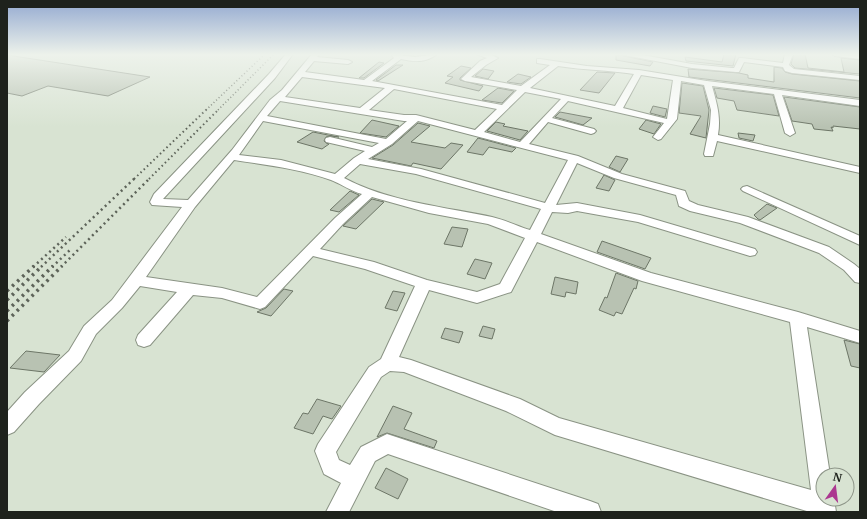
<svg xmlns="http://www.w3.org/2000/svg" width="867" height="519" font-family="Merriweather,serif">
  <rect width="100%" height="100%" fill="#d8e3d2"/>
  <path fill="#b8c2b2" stroke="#6d7667" d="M616,54L619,55L653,62L650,66L616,60Z
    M724,54H736L733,66L686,61L685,57L722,62Z
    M794,54H805L808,68L844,72L841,58L860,60V74L795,68L791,64Z
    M7,55L150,77L108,96L48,86L22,96L7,93Z
    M379,62L384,63L364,78H359Z
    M396,65H403L378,81L376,80Z
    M461,66L471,68L460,78V80L483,86L479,91L445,83L453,77L447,76Z
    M774,67L782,68L785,72L792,74L860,81V98L689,77L688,69L739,73L748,75V78L774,82Z
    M483,69L494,71L488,79L475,76Z
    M597,72L615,73L599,93L580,90Z
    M518,74L531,77L521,84L507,82Z
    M682,83L703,86L709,110L706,138L690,134L701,116L679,113Z
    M498,88L514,91L502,103L482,100Z
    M714,88L773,95L779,116L737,110L734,101L717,98Z
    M784,97L860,107V129L833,126V128L831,127L833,131L814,129L812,124L792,121Z
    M653,106L667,109L665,117L650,113Z
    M560,112L592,118L583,125L555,117Z
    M372,120L399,126L386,137L360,133Z
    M646,120L661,124L654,134L639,129Z
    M496,122L505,124L503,126L528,131L520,140L487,131Z
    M418,123L430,126L411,142L445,148L451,143L463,145L441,169L413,163L411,166L372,158L393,145Z
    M313,132L328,135L339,137L330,136L326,137L324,141L326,143L329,144L322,149L297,142Z
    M738,133L755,135L753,141L739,138Z
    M478,138L516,148L512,152L489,147L483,155L467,152Z
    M616,156L628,159L620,172L609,167Z
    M604,175L615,180L609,191L596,188Z
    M350,191L359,195L339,212L330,210Z
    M372,199L384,202L356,229L343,226Z
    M767,204L777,208L760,220L758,219L754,215Z
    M452,227L468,229L462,247L444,244Z
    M602,241L651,258L645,269L597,252Z
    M475,259L492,263L485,279L467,274Z
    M616,273L638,281L636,289L634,288L622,314L616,312L614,316L599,310L605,297L607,298Z
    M555,277L578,282L576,294L566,292L565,297L551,294Z
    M284,289L293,291L271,316L257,312L266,308Z
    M393,291L405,293L397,311L385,308Z
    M483,326L495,329L492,339L479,336Z
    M445,328L463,332L459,343L441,338Z
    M844,340L860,344V368L851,366Z
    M26,351L60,355L44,372L10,368Z
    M317,399L341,406L332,419L323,416L313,434L294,428L303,413L308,414Z
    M393,406L412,413L404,429L437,441L434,448L387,433L377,437Z
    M386,468L408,479L398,499L375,488Z"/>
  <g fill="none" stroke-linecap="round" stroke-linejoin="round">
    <g stroke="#8a9384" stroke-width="2">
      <path id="minor" d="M286,54H293L275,78L163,199L188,200L232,150L270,100L282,90L312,54H319L317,57L348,60L352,62L348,64L314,61L305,72L364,80L394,58L391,54L415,57L437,54C426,63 414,62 401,59L372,81L502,105L517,90L465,81L461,79L480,61L487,58L476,54H489L498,58L486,65L471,77L521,86L550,65L537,63V59H540L587,66L639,70L707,81L860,100V106L782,95L795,133L790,136L785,133L774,94L712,86C717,104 721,117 718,135L860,167V173L717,141L713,156H705L704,154L710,124L711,110L704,85L681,81L677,119L661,139L658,140L653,137L664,123L568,101L552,118L594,129L596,131L594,133L591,134L548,122L529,144L578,156L622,174L685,191L689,201L698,205L748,217L829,247L854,264L860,269V283L855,282L844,270L819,253L740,223L690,211L679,206L676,195L614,178L577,163L556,205L577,203L640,215L755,249L757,252L755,255L750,256L638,222L577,211L568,213L552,212L541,234L651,273L798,312L860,331V343L807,327L830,475H823V499H834L836,512H810L555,435L506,411L404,372L390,371L381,377L336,452L339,460L350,465L361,447L387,434L590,501L598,504L601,512H557L388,454L375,461L349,512H326L341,483L324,474L315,451L318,444L369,367L381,359L415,286L365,269L313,256L265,307L260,309L222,298L193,295L150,345L144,347L138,345L136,340L138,335L177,292L140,286L122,308L96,334L81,361L39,404L14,432L7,435V412L25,392L69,351L84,326L112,300L182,207L152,205L150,202L154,194L269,74ZM558,66C583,70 609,70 634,74L615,106L530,88ZM641,75L673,80L667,119L623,108ZM302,77L385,88L360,108L285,97ZM394,89L497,109L475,130L416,115H404L369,110ZM525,92L561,99L520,142L484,132ZM280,101L404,121H407L386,139L267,116ZM263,121L379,143L372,147L330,137L326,138L325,140L326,142L365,151L354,158L335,174L281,160L239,155ZM418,121L568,160L545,203L421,169L368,159L392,144ZM234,160C267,165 300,169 331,180C342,184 350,191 362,194L335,218L257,297L222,288L146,277L195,207ZM360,164L416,174L541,209L530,230C517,226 505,220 492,217C445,207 386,201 344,178ZM372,197L429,213L488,224L525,238L500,284L477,292L427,280L374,262L320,249L343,224ZM537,242L642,281L790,322L811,490L559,418L520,399L411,360L399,357L429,290L477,303L511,292Z
        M619,54H637L692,64L732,68H734L739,58H742L783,63L785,54H793L789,65L794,69L860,76V80L792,73L785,71L783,67L744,62L739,72H736L692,68Z
        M832,54L860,55V59L835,56Z
        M747,186L860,236V245L743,191L741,189L743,187Z"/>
    </g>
    <use href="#minor" fill="#fff" fill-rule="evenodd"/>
    <path stroke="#5d6359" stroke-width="1.5" stroke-dasharray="1 2.5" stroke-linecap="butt" d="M206,110L265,54
      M218,110L274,54"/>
    <path stroke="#5d6359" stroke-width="2" stroke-dasharray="1.5 3" stroke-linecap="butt" d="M134,179L207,109
      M149,179L219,109"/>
    <path stroke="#5d6359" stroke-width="2.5" stroke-dasharray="2 3.5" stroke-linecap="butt" d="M33,267L66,237
      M41,267L135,178
      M52,267L70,250
      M61,267L150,178"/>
    <path stroke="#5d6359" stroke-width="3.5" stroke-dasharray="2.5 4.5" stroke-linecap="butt" d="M7,291L34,266
      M7,300L42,266
      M7,311L53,266
      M7,321L62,266"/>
  </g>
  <linearGradient id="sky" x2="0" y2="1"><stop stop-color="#93a9d0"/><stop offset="0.43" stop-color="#edf2eb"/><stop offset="1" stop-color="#edf2eb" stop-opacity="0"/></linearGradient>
  <rect width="867" height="127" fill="url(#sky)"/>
  <rect width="867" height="519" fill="none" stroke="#1e221c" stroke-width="16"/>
  <g transform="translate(835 487) rotate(14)"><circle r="19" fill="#d8e3d2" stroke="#8e9689"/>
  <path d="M0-3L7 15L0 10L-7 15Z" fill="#ac3790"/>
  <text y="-6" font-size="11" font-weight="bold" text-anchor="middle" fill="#1e221c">N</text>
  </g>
</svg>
